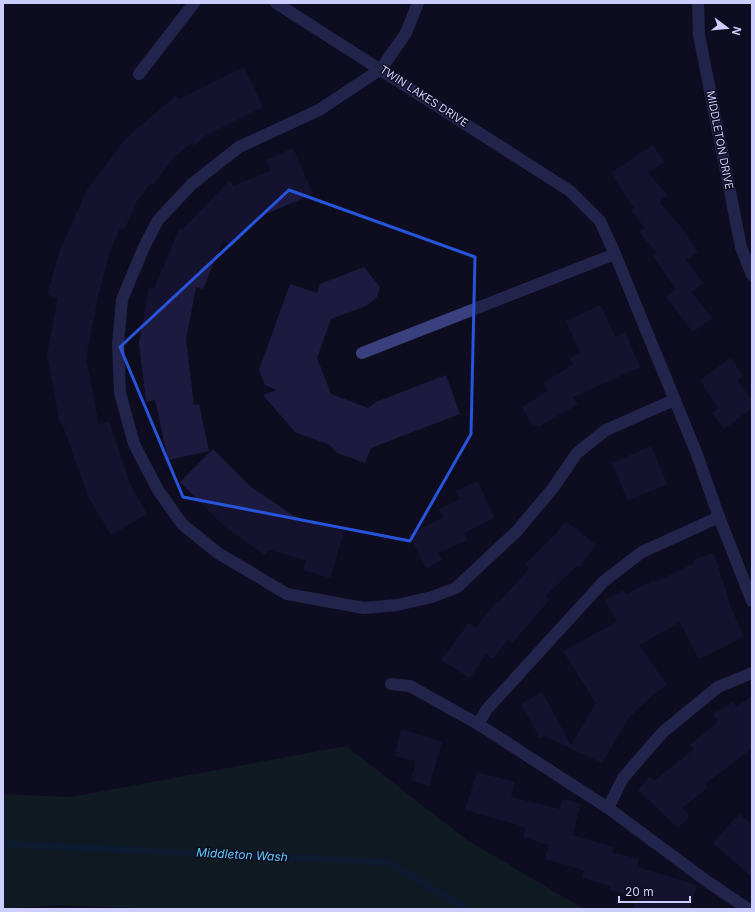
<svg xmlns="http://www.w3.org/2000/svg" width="755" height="912" font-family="Inter,sans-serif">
  <rect width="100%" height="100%" fill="#0e0d20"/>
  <path fill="#112a26" d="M346,746L467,840L584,909H163L58,905L3,909V794L71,797Z"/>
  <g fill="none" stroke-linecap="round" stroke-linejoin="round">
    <path stroke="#0d2a44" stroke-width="7" d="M3,844L388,862L467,909"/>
  </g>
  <path fill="#1d1a40" d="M244,67L263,107L205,136L194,146L192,143L174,157L153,185L150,184L137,201L124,230L120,228L111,248L98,296L86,358L99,425L109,421L130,484L147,514L111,535L88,496L62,423H60L47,355L58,298L47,295L60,250L87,190L127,137L176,96L179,99Z
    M653,145L664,162L648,172L667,195L659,202L681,227L698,252L686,260L703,283L691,292L712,318L693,332L666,297L676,289L653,256L657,253L639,232L645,228L631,210L634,208L611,173Z
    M293,148L313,194L261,216L231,247L223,240L203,289L196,287L186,340L194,405L199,404L209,451L168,460L155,400L146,402L139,343L149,288L154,289L179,229L182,230L229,181L234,186L271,170L266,160Z
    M364,267L380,287L377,297L366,306L331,319L317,358L331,394L368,408L376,402L446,375L460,414L371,448L365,463L337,453L330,445L295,432L263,395L277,390L265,385L259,370L290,284L317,293L320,284Z
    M601,305L615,337L625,332L640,367L573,397L578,404L538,427L536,424L533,426L522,407L548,391L543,383L573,365L570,358L580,353L566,321Z
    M731,358L743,376L737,380L752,400V408L724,429L712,413L718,408L700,380Z
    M651,446L667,484L628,501L612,463Z
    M213,449L251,487L294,516L344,531L330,578L303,570L306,560L269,550L265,555L225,527L180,482Z
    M478,481L494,518L464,533L467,540L438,553L442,560L426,568L409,535L443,517L439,509L460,499L456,491Z
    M566,521L596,545L579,567L577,566L545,596L549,600L512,643L508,639L493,659L486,654L470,678L441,660L469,623L475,628L497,602L498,603L529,569L525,564L554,536Z
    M714,553L731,608L744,637L699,659L680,622L639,645L667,685L655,693L629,717L602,763L544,736L540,738L521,704L542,692L571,745L596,703L563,651L617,622L605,600L624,590L626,594L654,580L655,582L695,563L694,560Z
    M752,696V748L705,784L707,788L682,808L690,816L678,828L638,790L650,777L654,781L694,749L690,745L718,722L713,714L733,702L736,707Z
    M401,729L442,742L429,786L411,780L416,761L395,756Z
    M477,772L515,782L511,797L560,809L563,799L581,804L572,835L613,847L612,852L639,859L637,867L697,885L690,909H633L636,897L610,890L611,886L582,878L584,870L545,859L549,845L523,837L526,827L465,810Z
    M739,814L752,825V877L713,843Z"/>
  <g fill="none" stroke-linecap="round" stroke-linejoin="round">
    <path stroke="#3a407e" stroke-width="12" d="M276,3L570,191L600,221L615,254L696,452L719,517L752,601
      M418,3L406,33L381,69L319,110L239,147L192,184L158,220L143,249L122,300L118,344L120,393L134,444L158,490L182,524L218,553L287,594L364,608L397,605L432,597L456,588L517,531L553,488L577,453L606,430L674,400
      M698,3L699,35L741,247L752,275
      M139,74L194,3
      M362,353L615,254
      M391,684L410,686L478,724L608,808L708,882L748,909
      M478,724L487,709L604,581L642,552L719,517
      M608,808L623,778L663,732L718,687L752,673"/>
  </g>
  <path d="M0 0H755V912H0ZM289,190L475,257L471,434L410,541L183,497L120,347Z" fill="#0e0d20" fill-opacity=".55" fill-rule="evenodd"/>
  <path fill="none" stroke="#2654da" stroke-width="3" stroke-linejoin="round" d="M289,190L475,257L471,434L410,541L183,497L120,347Z"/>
  <g text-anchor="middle" stroke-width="3" stroke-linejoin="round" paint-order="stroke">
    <g font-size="11" fill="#cecefe" stroke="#0e0d20">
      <text transform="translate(424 96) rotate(33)" y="4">TWIN LAKES DRIVE</text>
      <text transform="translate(720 140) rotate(79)" y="4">MIDDLETON DRIVE</text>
    </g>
    <g font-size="12" font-style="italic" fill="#5fc6fa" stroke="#0e0d20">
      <text transform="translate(242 855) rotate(3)" y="4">Middleton Wash</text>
    </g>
  </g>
  <rect width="755" height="912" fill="none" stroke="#cecefe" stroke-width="8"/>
  <g transform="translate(727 28) rotate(106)" stroke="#0e0d20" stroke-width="3" paint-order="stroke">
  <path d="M0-3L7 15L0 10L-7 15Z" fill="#cecefe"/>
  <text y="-6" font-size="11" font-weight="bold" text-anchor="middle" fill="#cecefe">N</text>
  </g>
  <path d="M619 896v6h71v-6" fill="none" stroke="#cecefe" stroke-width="2"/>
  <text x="625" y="896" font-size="12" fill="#cecefe" stroke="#0e0d20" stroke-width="3" paint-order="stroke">20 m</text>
</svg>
